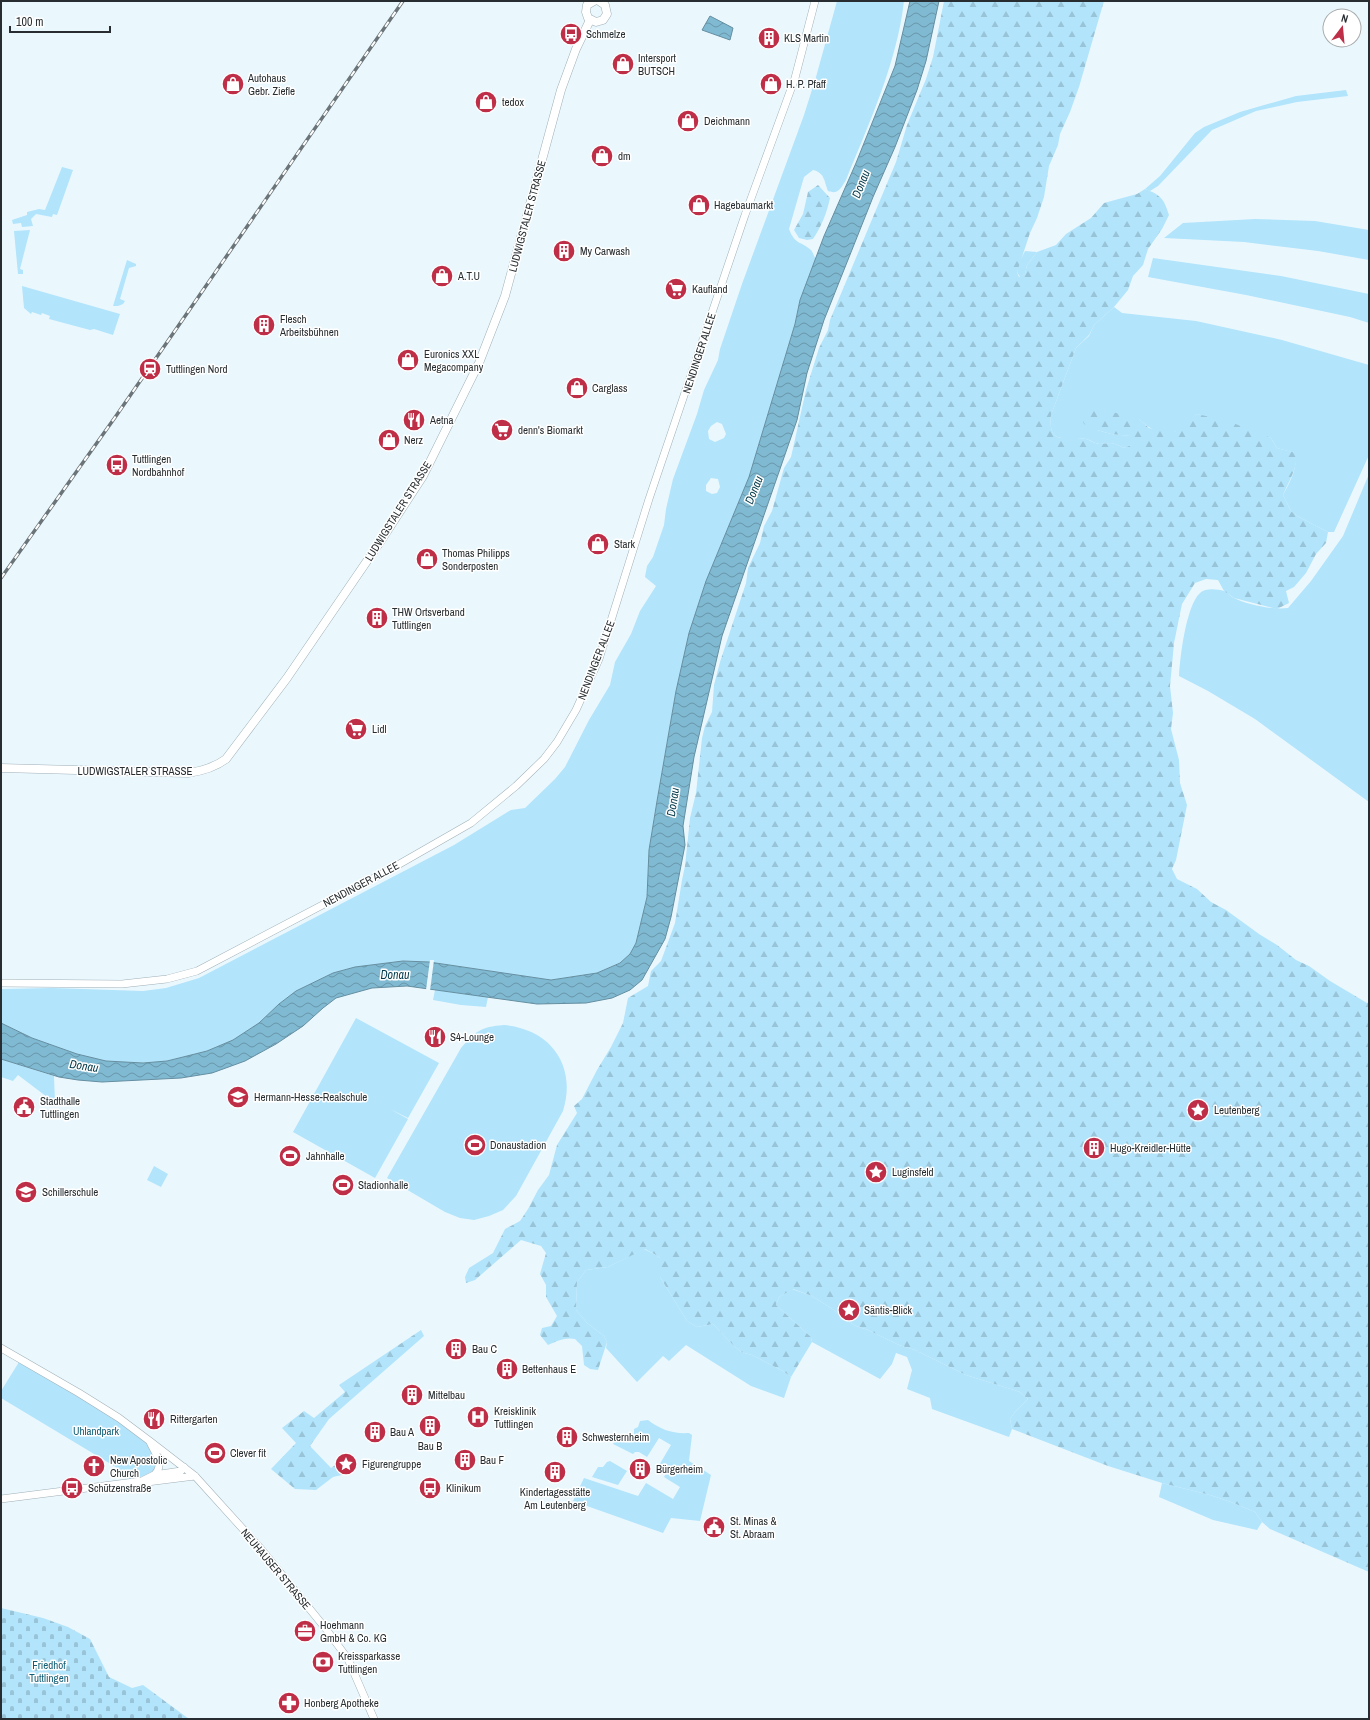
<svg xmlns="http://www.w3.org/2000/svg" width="1370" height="1720" font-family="'Archivo Narrow',sans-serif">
  <defs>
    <pattern id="forest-firs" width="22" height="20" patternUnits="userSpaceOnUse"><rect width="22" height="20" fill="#b2e4fb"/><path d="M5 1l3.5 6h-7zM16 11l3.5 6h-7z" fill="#99c4d7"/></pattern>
    <pattern id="cemetery-stones" width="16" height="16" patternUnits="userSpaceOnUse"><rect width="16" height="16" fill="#b2e4fb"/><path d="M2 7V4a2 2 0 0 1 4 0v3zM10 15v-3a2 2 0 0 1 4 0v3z" fill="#99c4d7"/></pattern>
    <pattern id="water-waves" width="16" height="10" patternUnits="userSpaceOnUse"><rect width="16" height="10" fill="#80b9d2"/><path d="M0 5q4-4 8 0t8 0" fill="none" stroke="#6997ab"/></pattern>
  </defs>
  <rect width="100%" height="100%" fill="#eaf8fe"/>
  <path fill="#b2e4fb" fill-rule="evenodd" d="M837,1H904C897,63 869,123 846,180C841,188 838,195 828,191C824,181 825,173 813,170L804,177L789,229C795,245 801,241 811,250C813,252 814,257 816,259L800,300L795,324L749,477L706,581L689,633L676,691L655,811L649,850L647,897L636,943L630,954L621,962L597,973L551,980L429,962L403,961L355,967L333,973L296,991L279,1004L259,1023L233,1040L207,1051L167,1061L143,1063L106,1061L77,1054L32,1038L1,1023V989L52,988L143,991L166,988L199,978L454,845L511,810L525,808L555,779L565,767L589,720L610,685L615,662L631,634L640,611L656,586L645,577L647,566L653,557L664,525L666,509L673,479L697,414L704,390L718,360L720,349L742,284L804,115L816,77ZM717,422L722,424L726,434L724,438L715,442L709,439L708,431L711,426ZM711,478L718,479L720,487L717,493L712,494L706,491V485Z
    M1346,90L1348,96L1297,102L1256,111L1212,130L1158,186L1150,191L1145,189L1160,176L1195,133L1204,127L1240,112L1296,96Z
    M62,167L73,170L57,215L53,214L52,217L36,214L31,219L33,226L22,227L21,223L13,224L12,220L27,215V212L39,209L45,210Z
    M1255,219L1315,221L1369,230V260L1318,251L1244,242L1164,238L1183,223Z
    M30,230L20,269L23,270V274H18L14,231Z
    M1025,251L1037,252L1027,265L1025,274L1020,277L1017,272L1019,263Z
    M1153,258L1281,276L1369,294V323L1350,317L1246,295L1148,277Z
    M127,260L136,264V266L129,268L120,299L125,301L123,304L118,306H113Z
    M22,286L120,314L113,335L94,329L90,330L49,319L50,316L42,313L41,315L32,312L31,314L24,308Z
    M1114,307L1122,313L1196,321L1282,340L1369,365V455L1334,532H1328L1297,516L1291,511L1283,495C1290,482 1298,468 1295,453L1277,448L1271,438L1197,414C1191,419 1183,428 1175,432C1163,438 1147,427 1139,419L1097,430L1111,434L1131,436V445L1124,448C1120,446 1114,443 1110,443C1107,443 1103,444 1100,444C1095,444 1091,440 1086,439C1065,435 1048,447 1051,415L1076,348L1089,336L1094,325Z
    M1369,474V802L1255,719L1208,691L1179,676C1180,657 1186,606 1200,593C1205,588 1217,589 1224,591C1227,592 1230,596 1234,598C1248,605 1273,610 1288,608L1311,581L1343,536Z
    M435,990L488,997L486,1007L461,1005L433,1000Z
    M356,1018L439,1063L408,1118L390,1109L408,1119L375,1178L293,1132Z
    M504,1025C551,1029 577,1066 563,1111L516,1196L503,1210L489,1216L474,1220L460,1218L445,1212L387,1178L461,1048C476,1031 480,1027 504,1025Z
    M1,1059L54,1076L55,1103L18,1075L13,1081L1,1077Z
    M154,1166L168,1174L161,1187L147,1180Z
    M644,1249L656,1255L660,1258V1277L687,1321L697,1327L713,1324L733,1345L741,1352L752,1355L783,1371L791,1377L784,1398L751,1386L686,1345L669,1361L663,1356L637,1382L606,1348L607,1342L604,1336L587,1323L576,1310L577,1282L586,1270L608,1267Z
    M792,1289L812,1296L834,1310L845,1320L856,1326L868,1330L899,1345L915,1350L966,1375L1020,1392L1028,1399L1015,1412L1010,1419L1012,1429L1009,1437L932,1409L930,1398L907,1389L912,1370L907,1357L896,1353L892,1364L880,1379L812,1342L811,1337L776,1305L779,1297Z
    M19,1362L106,1413L139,1436L149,1446L157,1465C151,1478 138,1477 125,1480L124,1472L1,1398V1391Z
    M648,1420C661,1430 673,1434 689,1433L692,1435L689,1461L711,1475L700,1521L671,1518L663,1533L573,1501L584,1478L638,1496L646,1483L673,1499L680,1487L664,1477L666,1473L658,1467L671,1445L659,1438L647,1457L639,1452H635L633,1454L613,1444L617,1438L634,1434V1429L638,1427L640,1421Z
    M610,1461L627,1471L618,1485L592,1477L598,1467H603L607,1462Z
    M1162,1483L1210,1495L1231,1502L1255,1512L1262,1522L1257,1530L1213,1520L1159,1497Z"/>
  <path fill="url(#forest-firs)" d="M944,1H1104L1079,87L1070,112L1060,134L1058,145L1049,166L1044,197L1037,218L1030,233L1017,272L1019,277L1025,274L1027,265L1037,252L1056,245L1066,234L1091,218L1104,203L1137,194L1145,189C1161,195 1164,199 1169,215L1162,229L1148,249L1143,265L1133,276L1128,290L1114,307L1094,325L1089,335L1076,348L1051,415C1048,447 1065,435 1086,439C1090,440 1095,444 1100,444C1103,444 1107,443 1110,443C1114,443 1120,446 1124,448L1131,445L1130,436L1111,434L1097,430L1084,424L1081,416L1090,406L1139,419L1149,428L1164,432H1175L1179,427L1197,414L1228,421L1271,438L1277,448L1296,453C1298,468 1289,481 1283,495L1291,511L1297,516L1328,532L1326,543L1316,554L1306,573L1294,587L1286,591L1289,603L1277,609L1234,598L1224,591L1218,580L1206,579L1195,583L1182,604L1174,643L1172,665L1170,686L1173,713L1171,729L1179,760L1180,783L1187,805L1176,860L1172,869L1177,879L1197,889L1211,902L1226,910L1259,934L1277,945L1296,960L1309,966L1330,981L1367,1003L1369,1002V1572L1270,1529L1262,1522L1255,1512L1231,1502L1210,1495L1162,1483L1108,1466L1012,1429L1010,1419L1015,1412L1028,1399L1020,1392L966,1375L915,1350L899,1345L868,1330L856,1326L845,1320L834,1310L812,1296L793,1289L779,1297L776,1305L811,1337L812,1342L791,1377L783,1371L752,1355L741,1352L733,1345L713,1324L697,1327L687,1321L660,1277V1258L656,1255L645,1249L608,1267L586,1270L577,1282L576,1310L587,1323L604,1336L607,1342L598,1370L590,1369L584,1365L582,1346L575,1339C565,1337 557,1341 548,1345L540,1335L542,1328L551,1326L557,1316L546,1297V1285L540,1274L546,1253L541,1246L521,1240L475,1280L466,1283L465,1277L469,1268L493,1253L505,1229L520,1221L528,1209L538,1190L549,1175L557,1145L577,1113L574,1106L582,1099L597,1070L611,1047L623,1023L628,998L648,986L651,971L661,961L675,923L682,880L685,866L690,818L696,793L702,738L705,726L712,712L714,685L720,662L746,583L748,568L760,543L764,526L772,511L784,468L791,457L806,390L819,348L828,330L830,320L896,162L907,125L926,79L933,57Z
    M818,185L830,198C827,213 821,227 813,239L807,240L799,238L794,230L803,214L808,192Z
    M421,1330L424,1336L329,1419L310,1446L331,1468L341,1461L349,1465L351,1473L333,1477L316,1490L295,1489L271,1469L296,1443L282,1428L304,1411L314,1418L345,1392L339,1385Z"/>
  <path fill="url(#cemetery-stones)" d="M1,1608L43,1618L68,1627L90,1639L109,1677L132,1688L143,1685L189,1719H1Z"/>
  <path fill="url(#water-waves)" stroke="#658fa1" d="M910,1H939L926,61L917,90L895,147L873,197L824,320L807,373L797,420L722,636L694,757L683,826L685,845L671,917L665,939L642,980L630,990L612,998L586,1003L537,1004L407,986L372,988L336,998L323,1008L303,1026L276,1044L245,1061L212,1073L181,1078L102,1082L78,1080L59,1077L1,1059V1023L32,1038L77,1054L106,1061L143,1063L167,1061L207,1051L233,1040L259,1023L279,1004L296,991L333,973L355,967L403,961L429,962L551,980L597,973L620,963L630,954L636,943L647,897L649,850L657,801L676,691L689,633L706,581L749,477L795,324L800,300L824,236L856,163L895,66Z
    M710,16L733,28L730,40L702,30Z"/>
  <path fill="#eaf8fe" d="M430,960H434L430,991L426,990Z"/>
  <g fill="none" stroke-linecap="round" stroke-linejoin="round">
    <g stroke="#a0b0b7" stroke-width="8">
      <path id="tertiary" d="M1,983L122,984L167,979L197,971L389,870L471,823L516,786L544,759L557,742L576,710L599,659L649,499L745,215L795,78L815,1
        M1,1348L79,1393L119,1418L151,1442L195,1476L261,1549L326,1629L348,1659L374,1719
        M150,1442C154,1452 166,1464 154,1475
        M142,1481L147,1482L195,1476
        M1,1499L142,1481L154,1475L181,1471L184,1467"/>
    </g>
    <g stroke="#a0b0b7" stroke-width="9">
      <path id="secondary" d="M594,1L587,5L586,12L588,18L596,22L603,20L607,14L605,5L599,1
        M1,768L188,773C202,771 214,768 226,759L287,678L380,542L423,476L479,363L505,296L561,90L576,49L590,20"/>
    </g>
    <use href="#tertiary" stroke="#fff" stroke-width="7"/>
    <use href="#secondary" stroke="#fff" stroke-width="8"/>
    <g stroke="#6b7478" stroke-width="3.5">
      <path id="rail" d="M1,578L116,416L403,1"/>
    </g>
    <use href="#rail" stroke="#fff" stroke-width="2" stroke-dasharray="6" stroke-linecap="butt"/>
  </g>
  <defs>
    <g id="bus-disc" transform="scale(1.15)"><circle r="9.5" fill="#bf2e47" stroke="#fff"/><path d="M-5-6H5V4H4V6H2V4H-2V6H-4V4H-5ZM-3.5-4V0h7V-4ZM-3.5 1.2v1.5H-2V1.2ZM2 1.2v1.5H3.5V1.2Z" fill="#fff"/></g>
    <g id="building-disc" transform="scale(1.15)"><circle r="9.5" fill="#bf2e47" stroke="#fff"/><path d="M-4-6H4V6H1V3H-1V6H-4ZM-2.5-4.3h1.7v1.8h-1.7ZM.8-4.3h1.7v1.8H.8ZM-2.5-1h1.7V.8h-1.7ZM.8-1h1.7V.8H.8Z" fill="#fff"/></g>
    <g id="shop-disc" transform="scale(1.15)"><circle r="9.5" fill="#bf2e47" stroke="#fff"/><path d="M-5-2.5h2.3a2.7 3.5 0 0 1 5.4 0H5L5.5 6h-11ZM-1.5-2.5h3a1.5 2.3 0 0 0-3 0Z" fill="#fff"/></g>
    <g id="supermarket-disc" transform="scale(1.15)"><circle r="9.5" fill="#bf2e47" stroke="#fff"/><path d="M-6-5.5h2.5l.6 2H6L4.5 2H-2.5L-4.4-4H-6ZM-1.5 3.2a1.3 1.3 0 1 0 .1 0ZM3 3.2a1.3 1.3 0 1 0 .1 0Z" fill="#fff"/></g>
    <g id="station-disc" transform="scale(1.15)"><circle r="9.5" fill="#bf2e47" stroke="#fff"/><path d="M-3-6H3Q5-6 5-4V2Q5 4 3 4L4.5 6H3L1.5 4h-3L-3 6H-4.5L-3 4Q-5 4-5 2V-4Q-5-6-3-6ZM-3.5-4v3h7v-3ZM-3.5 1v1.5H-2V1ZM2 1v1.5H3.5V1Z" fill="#fff"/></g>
    <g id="restaurant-disc" transform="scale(1.15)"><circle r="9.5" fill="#bf2e47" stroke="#fff"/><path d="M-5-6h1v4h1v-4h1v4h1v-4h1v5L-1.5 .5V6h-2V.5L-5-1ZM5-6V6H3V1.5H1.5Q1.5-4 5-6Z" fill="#fff"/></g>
    <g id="school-disc" transform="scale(1.15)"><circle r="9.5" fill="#bf2e47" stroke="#fff"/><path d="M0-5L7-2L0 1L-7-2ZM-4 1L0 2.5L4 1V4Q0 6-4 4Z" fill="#fff"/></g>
    <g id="civic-disc" transform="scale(1.15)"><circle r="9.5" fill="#bf2e47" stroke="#fff"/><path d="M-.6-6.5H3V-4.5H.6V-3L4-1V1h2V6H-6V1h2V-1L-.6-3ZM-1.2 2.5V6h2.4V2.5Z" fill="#fff"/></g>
    <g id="sight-disc" transform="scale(1.15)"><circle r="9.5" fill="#bf2e47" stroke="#fff"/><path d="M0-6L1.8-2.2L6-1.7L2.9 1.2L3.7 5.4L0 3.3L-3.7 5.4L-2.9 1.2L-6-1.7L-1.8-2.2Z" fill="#fff"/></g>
    <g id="stadium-disc" transform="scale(1.15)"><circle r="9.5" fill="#bf2e47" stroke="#fff"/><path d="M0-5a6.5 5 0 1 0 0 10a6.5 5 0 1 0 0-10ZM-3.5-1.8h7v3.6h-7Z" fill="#fff"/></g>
    <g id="hospital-disc" transform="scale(1.15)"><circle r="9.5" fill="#bf2e47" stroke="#fff"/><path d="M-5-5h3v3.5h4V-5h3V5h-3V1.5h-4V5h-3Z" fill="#fff"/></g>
    <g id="church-disc" transform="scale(1.15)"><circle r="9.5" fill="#bf2e47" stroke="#fff"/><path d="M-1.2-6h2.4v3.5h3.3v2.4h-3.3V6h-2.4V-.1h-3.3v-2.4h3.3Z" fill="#fff"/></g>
    <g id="office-disc" transform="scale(1.15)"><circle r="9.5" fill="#bf2e47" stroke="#fff"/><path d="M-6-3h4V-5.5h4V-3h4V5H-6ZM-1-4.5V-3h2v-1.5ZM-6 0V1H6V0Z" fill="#fff"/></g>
    <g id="bank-disc" transform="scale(1.15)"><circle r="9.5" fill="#bf2e47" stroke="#fff"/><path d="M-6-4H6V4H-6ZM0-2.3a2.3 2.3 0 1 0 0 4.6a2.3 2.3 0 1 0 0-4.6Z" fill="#fff"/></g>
    <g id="pharmacy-disc" transform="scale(1.15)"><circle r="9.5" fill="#bf2e47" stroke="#fff"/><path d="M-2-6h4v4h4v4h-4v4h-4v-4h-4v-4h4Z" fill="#fff"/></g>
  </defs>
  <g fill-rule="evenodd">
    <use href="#bus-disc" x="571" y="34"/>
    <use href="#building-disc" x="769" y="38"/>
    <use href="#shop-disc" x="623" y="64"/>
    <use href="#shop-disc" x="233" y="84"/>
    <use href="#shop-disc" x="771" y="84"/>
    <use href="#shop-disc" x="486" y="102"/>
    <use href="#shop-disc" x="688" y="121"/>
    <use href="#shop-disc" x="602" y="156"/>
    <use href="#shop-disc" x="699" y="205"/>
    <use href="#building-disc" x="564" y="251"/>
    <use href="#shop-disc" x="442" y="276"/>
    <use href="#supermarket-disc" x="676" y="289"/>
    <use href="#building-disc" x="264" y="325"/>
    <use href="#shop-disc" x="408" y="360"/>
    <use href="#station-disc" x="150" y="369"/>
    <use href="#shop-disc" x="577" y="388"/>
    <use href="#restaurant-disc" x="414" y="420"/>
    <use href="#supermarket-disc" x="502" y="430"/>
    <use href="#shop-disc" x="389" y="440"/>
    <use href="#bus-disc" x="117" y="465"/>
    <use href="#shop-disc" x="598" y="544"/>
    <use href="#shop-disc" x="427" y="559"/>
    <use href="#building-disc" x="377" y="618"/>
    <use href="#supermarket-disc" x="356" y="729"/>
    <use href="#restaurant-disc" x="435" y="1037"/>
    <use href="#school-disc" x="238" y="1097"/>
    <use href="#civic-disc" x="24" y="1107"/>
    <use href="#sight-disc" x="1198" y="1110"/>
    <use href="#stadium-disc" x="475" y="1145"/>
    <use href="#building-disc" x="1094" y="1148"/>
    <use href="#stadium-disc" x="290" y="1156"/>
    <use href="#sight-disc" x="876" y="1172"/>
    <use href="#stadium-disc" x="343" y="1185"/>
    <use href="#school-disc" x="26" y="1192"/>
    <use href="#sight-disc" x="849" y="1310"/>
    <use href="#building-disc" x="456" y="1349"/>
    <use href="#building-disc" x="507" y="1369"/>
    <use href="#building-disc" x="412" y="1395"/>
    <use href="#hospital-disc" x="478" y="1417"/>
    <use href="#restaurant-disc" x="154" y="1419"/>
    <use href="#building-disc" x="430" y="1426"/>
    <use href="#building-disc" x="375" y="1432"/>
    <use href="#building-disc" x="567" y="1437"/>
    <use href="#stadium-disc" x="215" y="1453"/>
    <use href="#building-disc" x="465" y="1460"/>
    <use href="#sight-disc" x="346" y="1464"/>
    <use href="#church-disc" x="94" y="1466"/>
    <use href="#building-disc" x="640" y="1469"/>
    <use href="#building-disc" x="555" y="1472"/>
    <use href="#bus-disc" x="72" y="1488"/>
    <use href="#bus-disc" x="430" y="1488"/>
    <use href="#civic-disc" x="714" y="1527"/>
    <use href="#office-disc" x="305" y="1631"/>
    <use href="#bank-disc" x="323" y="1662"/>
    <use href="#pharmacy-disc" x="289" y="1703"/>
  </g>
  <g text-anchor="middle" stroke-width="3" stroke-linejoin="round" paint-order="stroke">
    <g font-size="11" fill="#272d30" stroke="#fff" text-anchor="start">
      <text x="586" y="38">Schmelze</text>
      <text x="784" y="42">KLS Martin</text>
      <text x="638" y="62">Intersport<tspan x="638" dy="13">BUTSCH</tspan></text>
      <text x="248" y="82">Autohaus<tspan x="248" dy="13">Gebr. Ziefle</tspan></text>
      <text x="786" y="88">H. P. Pfaff</text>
      <text x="502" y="106">tedox</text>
      <text x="704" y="125">Deichmann</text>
      <text x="618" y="160">dm</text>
      <text x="714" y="209">Hagebaumarkt</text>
      <text x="580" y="255">My Carwash</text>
      <text x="458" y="280">A.T.U</text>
      <text x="692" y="293">Kaufland</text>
      <text x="280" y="323">Flesch<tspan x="280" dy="13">Arbeitsbühnen</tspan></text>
      <text x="424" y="358">Euronics XXL<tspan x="424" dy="13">Megacompany</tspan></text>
      <text x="166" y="373">Tuttlingen Nord</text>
      <text x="592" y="392">Carglass</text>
      <text x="430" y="424">Aetna</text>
      <text x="518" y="434">denn's Biomarkt</text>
      <text x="404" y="444">Nerz</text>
      <text x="132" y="463">Tuttlingen<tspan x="132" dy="13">Nordbahnhof</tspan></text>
      <text x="614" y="548">Stark</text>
      <text x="442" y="557">Thomas Philipps<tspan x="442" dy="13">Sonderposten</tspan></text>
      <text x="392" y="616">THW Ortsverband<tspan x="392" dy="13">Tuttlingen</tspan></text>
      <text x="372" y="733">Lidl</text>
      <text x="450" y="1041">S4-Lounge</text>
      <text x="254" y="1101">Hermann-Hesse-Realschule</text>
      <text x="40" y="1105">Stadthalle<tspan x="40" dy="13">Tuttlingen</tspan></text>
      <text x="1214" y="1114">Leutenberg</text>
      <text x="490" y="1149">Donaustadion</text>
      <text x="1110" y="1152">Hugo-Kreidler-Hütte</text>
      <text x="306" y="1160">Jahnhalle</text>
      <text x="892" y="1176">Luginsfeld</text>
      <text x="358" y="1189">Stadionhalle</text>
      <text x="42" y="1196">Schillerschule</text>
      <text x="864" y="1314">Säntis-Blick</text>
      <text x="472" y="1353">Bau C</text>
      <text x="522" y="1373">Bettenhaus E</text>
      <text x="428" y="1399">Mittelbau</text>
      <text x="494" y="1415">Kreisklinik<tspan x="494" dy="13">Tuttlingen</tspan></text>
      <text x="170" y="1423">Rittergarten</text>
      <text x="390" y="1436">Bau A</text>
      <text x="582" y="1441">Schwesternheim</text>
      <text x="430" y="1450" text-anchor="middle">Bau B</text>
      <text x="230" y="1457">Clever fit</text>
      <text x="110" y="1464">New Apostolic<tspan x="110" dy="13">Church</tspan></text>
      <text x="480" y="1464">Bau F</text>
      <text x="362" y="1468">Figurengruppe</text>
      <text x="656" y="1473">Bürgerheim</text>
      <text x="88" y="1492">Schützenstraße</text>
      <text x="446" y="1492">Klinikum</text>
      <text x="555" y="1496" text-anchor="middle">Kindertagesstätte<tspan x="555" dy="13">Am Leutenberg</tspan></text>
      <text x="730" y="1525">St. Minas &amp;<tspan x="730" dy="13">St. Abraam</tspan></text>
      <text x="320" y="1629">Hoehmann<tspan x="320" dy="13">GmbH &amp; Co. KG</tspan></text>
      <text x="338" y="1660">Kreissparkasse<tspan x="338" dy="13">Tuttlingen</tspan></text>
      <text x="304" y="1707">Honberg Apotheke</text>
    </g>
    <g font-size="11" fill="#272d30" stroke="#fff">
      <text transform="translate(527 216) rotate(-75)" y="4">LUDWIGSTALER STRASSE</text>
      <text transform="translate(699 353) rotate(-72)" y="4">NENDINGER ALLEE</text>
      <text transform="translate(398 511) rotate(-58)" y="4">LUDWIGSTALER STRASSE</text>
      <text transform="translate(596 660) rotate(-69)" y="4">NENDINGER ALLEE</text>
      <text x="135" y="775">LUDWIGSTALER STRASSE</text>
      <text transform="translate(361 884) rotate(-28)" y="4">NENDINGER ALLEE</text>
      <text transform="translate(276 1569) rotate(50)" y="4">NEUHAUSER STRASSE</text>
    </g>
    <g font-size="11" fill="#125c75" stroke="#fff">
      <text x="96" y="1435">Uhlandpark</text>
      <text x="49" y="1669">Friedhof<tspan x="49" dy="13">Tuttlingen</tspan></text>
    </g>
    <g font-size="12" font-style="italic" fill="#04394b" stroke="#fff">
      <text transform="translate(861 184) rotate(-68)" y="4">Donau</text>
      <text transform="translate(754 490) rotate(-68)" y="4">Donau</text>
      <text transform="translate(673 802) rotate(-81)" y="4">Donau</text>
      <text x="395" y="979">Donau</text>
      <text transform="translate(84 1066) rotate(9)" y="4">Donau</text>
    </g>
  </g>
  <rect width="1370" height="1720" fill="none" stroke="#272d30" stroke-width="4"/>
  <g transform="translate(1342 28) rotate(16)"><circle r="19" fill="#ffffff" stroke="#a9abac"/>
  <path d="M0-3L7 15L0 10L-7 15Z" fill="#bf2e47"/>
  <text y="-6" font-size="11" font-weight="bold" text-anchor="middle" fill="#272d30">N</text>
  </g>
  <path d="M10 26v6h100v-6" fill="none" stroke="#272d30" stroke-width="2"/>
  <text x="16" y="26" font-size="12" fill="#272d30" stroke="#ffffff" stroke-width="3" paint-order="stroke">100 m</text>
</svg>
